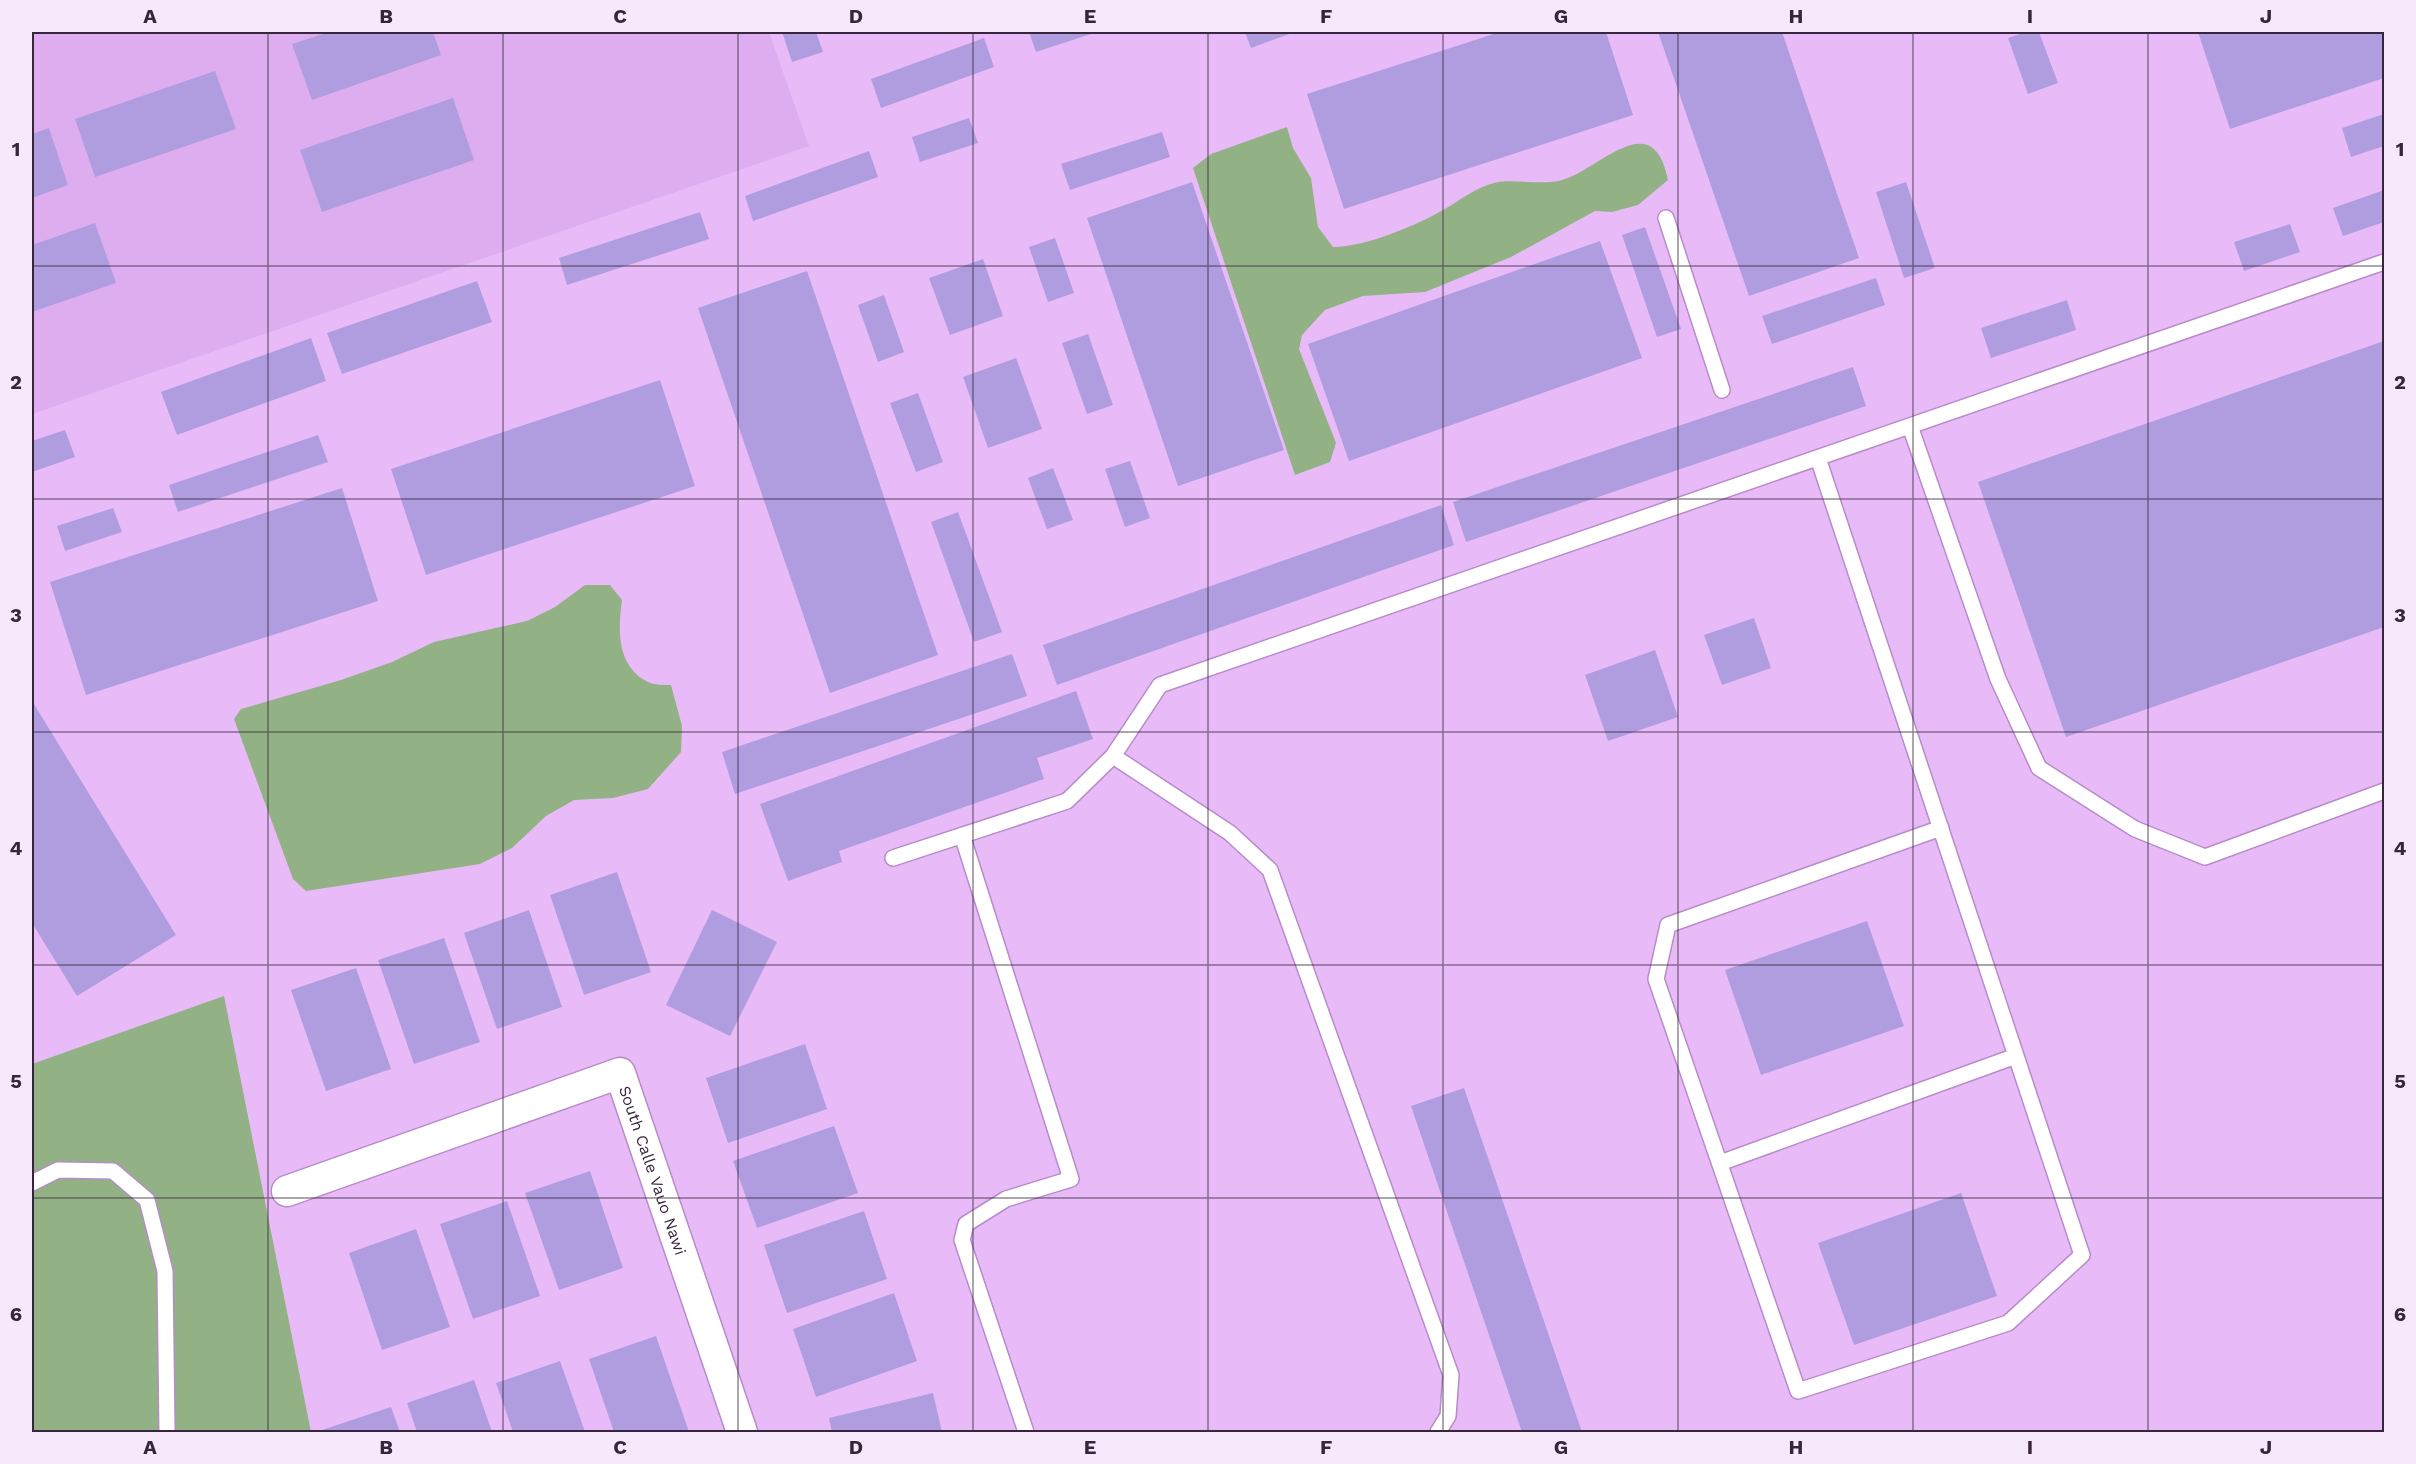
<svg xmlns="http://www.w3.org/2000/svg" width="2416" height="1464" font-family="'Work Sans',sans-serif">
  <rect width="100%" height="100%" fill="#e8bbf8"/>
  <path fill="#deadf0" d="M32,32H769L809,146L32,414Z"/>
  <path fill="#92b285" d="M1287,127L1293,148L1311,178L1318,227L1333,247C1366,247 1417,225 1445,209C1460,200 1477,187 1494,183C1511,178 1542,186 1562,180C1600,169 1653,104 1668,180L1638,205L1612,212L1595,211L1511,257L1425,292L1363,296L1325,310L1302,335L1299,349L1336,443L1330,462L1295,475L1193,168L1211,154Z
    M585,585H610L622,600C618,629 616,666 648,682C654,685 664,685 671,685L682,726L681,752L648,789L613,798L574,800L546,816L512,848L480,864L306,891L293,879L234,719L241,709L341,680L392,662L434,642L527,621L555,607Z
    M224,996L311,1432H32V1064Z"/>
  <path fill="#b09ddf" d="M329,32H433L441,55L312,100L292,44Z
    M782,32H816L823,52L792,62Z
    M1029,32H1097L1036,52Z
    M1245,32H1295L1251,48Z
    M1500,32H1606L1633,115L1344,209L1307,94Z
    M1658,32H1782L1859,258L1749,296Z
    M2026,32H2039L2058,83L2028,94L2008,38Z
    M2198,32H2384V78L2230,129Z
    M984,38L994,67L881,108L871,79Z
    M215,71L236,129L95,177L75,119Z
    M453,98L474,160L322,212L300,150Z
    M2384,114V146L2351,157L2342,128Z
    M969,118L978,143L920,162L912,137Z
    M49,128L68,185L32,198V134Z
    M1162,132L1170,157L1070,190L1061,164Z
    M869,151L878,177L753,221L745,196Z
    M1192,182L1284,450L1178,486L1087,218Z
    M1906,182L1935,268L1904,278L1876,192Z
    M2384,190V222L2343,236L2333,208Z
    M700,212L709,239L567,285L559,258Z
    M95,223L116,283L32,312V245Z
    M2290,224L2300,252L2244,271L2234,242Z
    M1645,227L1681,329L1657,337L1622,235Z
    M1055,238L1074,293L1048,302L1029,247Z
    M1600,241L1642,358L1349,461L1308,344Z
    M983,259L1003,316L950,335L929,278Z
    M807,271L938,655L830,693L698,308Z
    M1876,278L1885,305L1772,344L1762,316Z
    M477,281L492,322L342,374L327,333Z
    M884,295L904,352L878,362L858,305Z
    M2067,300L2076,330L1991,358L1981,328Z
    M1088,334L1113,405L1087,414L1062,343Z
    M311,338L326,381L177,435L161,392Z
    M2384,341V627L2066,737L1978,482Z
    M1016,358L1042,429L988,448L963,377Z
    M1853,367L1866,406L1466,542L1453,502Z
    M660,380L695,486L426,575L391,469Z
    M918,393L943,462L916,472L890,403Z
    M65,430L75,457L32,472V441Z
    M318,435L328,462L178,512L169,485Z
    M1130,461L1150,518L1125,527L1105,469Z
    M1053,468L1073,520L1047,529L1028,478Z
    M342,488L378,601L86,695L50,582Z
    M1441,505L1454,545L1057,685L1043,645Z
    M113,508L122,532L65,551L57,526Z
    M958,512L1002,632L974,642L931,522Z
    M1754,618L1771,668L1722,685L1704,635Z
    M1655,650L1678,717L1608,741L1585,675Z
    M1012,654L1027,696L735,794L722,752Z
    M1076,691L1093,739L1037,758L1044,779L839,851L842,862L788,881L760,804Z
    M32,701L176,935L77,996L32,923Z
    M617,872L651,972L584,995L550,895Z
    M529,910L562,1007L497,1029L464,933Z
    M712,910L777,942L730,1036L666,1005Z
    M1867,921L1904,1026L1761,1075L1725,970Z
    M444,938L480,1042L414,1064L378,960Z
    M356,968L391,1069L326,1091L291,990Z
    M805,1044L827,1109L728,1143L706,1078Z
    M1464,1088L1582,1432H1522L1411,1106Z
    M834,1126L858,1193L757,1228L733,1161Z
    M590,1171L623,1268L559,1290L525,1193Z
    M1961,1193L1997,1296L1854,1345L1818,1243Z
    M507,1201L540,1296L473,1319L440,1224Z
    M864,1211L887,1279L787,1313L764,1245Z
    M416,1229L450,1327L382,1350L349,1253Z
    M894,1293L917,1361L816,1397L793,1329Z
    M656,1336L689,1432H614L589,1359Z
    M560,1361L585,1432H513L496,1383Z
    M474,1380L492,1432H417L407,1403Z
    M933,1393L942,1432H832L829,1418Z
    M391,1407L400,1432H323L322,1430Z"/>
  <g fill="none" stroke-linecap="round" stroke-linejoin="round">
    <g stroke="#b78cc7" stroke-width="18">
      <path id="service" d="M1666,218L1722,390
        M1910,426L1998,679L2039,768L2135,829L2205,857L2384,791
        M1818,458C1906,723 1994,990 2082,1255L2008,1323L1798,1391L1656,979L1668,925L1941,828
        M1113,756L1230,833L1270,870L1451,1375L1448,1416L1438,1432
        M962,835L1071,1179L1006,1199L966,1224L962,1240L1026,1432
        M893,858L1067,801L1113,756L1160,685L2384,262
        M1720,1163L2016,1056
        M32,1183L58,1170L113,1171L147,1200L165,1271L167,1432"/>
    </g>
    <g stroke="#b78cc7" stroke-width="33">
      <g id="minor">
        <path id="s1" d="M287,1191L620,1073L742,1432"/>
      </g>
    </g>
    <use href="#service" stroke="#fff" stroke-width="15"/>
    <use href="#minor" stroke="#fff" stroke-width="30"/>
  </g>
  <path fill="none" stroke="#36253c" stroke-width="1.5" stroke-opacity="0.55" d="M268,32V1432M503,32V1432M738,32V1432M973,32V1432M1208,32V1432M1443,32V1432M1678,32V1432M1913,32V1432M2148,32V1432M32,266H2384M32,499H2384M32,732H2384M32,965H2384M32,1198H2384"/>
  <g text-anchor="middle" stroke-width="4.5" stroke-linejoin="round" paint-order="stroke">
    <g font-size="16" fill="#36253c" stroke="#f7e9fc">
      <text dy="6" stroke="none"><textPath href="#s1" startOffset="456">South Calle Vauo Nawi</textPath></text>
    </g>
  </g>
  <rect width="2416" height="1464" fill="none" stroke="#f7e9fc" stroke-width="66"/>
  <rect x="33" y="33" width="2350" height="1398" fill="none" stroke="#36253c" stroke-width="2"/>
  <g font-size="20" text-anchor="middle" font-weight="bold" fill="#36253c">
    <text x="150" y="23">A</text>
    <text x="386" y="23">B</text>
    <text x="620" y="23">C</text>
    <text x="856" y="23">D</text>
    <text x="1090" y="23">E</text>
    <text x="1326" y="23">F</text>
    <text x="1561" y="23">G</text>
    <text x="1796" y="23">H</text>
    <text x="2030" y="23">I</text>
    <text x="2266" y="23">J</text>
    <text x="16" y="156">1</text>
    <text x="2400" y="156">1</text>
    <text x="16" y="389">2</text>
    <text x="2400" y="389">2</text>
    <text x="16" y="622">3</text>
    <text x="2400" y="622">3</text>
    <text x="16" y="855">4</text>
    <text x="2400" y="855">4</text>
    <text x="16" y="1088">5</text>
    <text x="2400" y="1088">5</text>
    <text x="16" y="1321">6</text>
    <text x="2400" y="1321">6</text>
    <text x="150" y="1454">A</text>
    <text x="386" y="1454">B</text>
    <text x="620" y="1454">C</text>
    <text x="856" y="1454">D</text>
    <text x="1090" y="1454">E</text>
    <text x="1326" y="1454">F</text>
    <text x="1561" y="1454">G</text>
    <text x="1796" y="1454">H</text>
    <text x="2030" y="1454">I</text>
    <text x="2266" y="1454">J</text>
  </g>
</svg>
